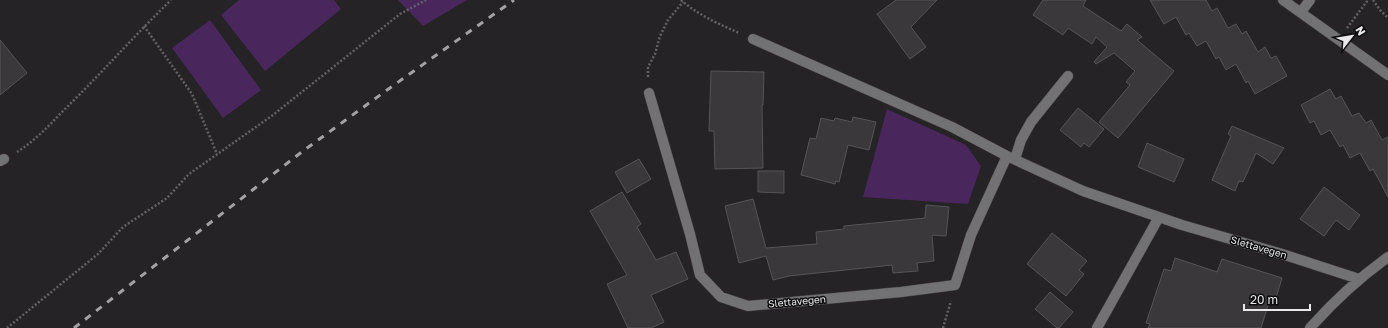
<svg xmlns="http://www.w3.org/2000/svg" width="1388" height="328" font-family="'Golos Text',sans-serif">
  <rect width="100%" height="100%" fill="#252326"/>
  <path fill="#49275d" d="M239,0H334L341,9L265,71L221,15Z
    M398,0H467L423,26Z
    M210,20L261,90L223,118L172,48Z
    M887,109L966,145L981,166L968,204L863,197Z"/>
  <path fill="#3a383b" stroke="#555456" d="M896,0H937L911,27L926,47L910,59L877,14Z
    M1043,0H1086L1083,6L1121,31L1127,24L1142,37L1137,40L1174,71L1118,138L1099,122L1130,85L1126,82L1135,71L1114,53L1096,64L1094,62L1107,47L1096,37L1092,44L1068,28L1063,35L1033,15Z
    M1150,0H1206L1212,11L1217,8L1228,28L1236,24L1242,34L1246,31L1258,52L1265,47L1271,58L1276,56L1287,76L1255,94L1248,81L1246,83L1236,64L1226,70L1219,57L1216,59L1206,41L1197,46L1189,33L1186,35L1176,17L1164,24Z
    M0,40L27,73L0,95Z
    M711,71L764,72L763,105H762L763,168L715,169L714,131H709Z
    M1330,89L1336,99L1341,96L1352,116L1359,113L1366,123L1371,120L1382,140L1388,137V197L1373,169L1370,171L1360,153L1350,158L1343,145L1340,147L1330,130L1321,135L1314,121L1310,123L1301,105Z
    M1078,108L1104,129L1089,147L1084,143L1081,147L1060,130Z
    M853,117L876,122L869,150L848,145L839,182L836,181L835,184L801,175L810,138L816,139L821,118L834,121L835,118L852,122Z
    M1232,126L1284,148L1273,164L1256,153L1243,182L1239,181L1235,191L1212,180L1231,136L1228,134Z
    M1147,143L1184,159L1174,182L1138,167Z
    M639,159L651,179L627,193L615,172Z
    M758,171H784V193L758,192Z
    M1324,187L1360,215L1349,230L1336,220L1324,236L1300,219Z
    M622,192L641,224L637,227L656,260L676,252L688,279L651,295L664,322L651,328H628L607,284L627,275L590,211Z
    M753,199L766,248L817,244L816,232L844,229V226L925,218L926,205L949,207L946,236L932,235L934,261L917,263L918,271L893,273L892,265L789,276L773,280L766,256L739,263L725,206Z
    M1052,233L1087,261L1079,270L1084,274L1066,296L1027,264Z
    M1175,258L1217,272L1222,259L1282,278L1275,301L1270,299L1261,328H1148L1150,324L1146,323L1164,269L1171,271Z
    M1050,292L1073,312L1059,328H1057L1035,309Z"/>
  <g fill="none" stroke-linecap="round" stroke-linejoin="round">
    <g stroke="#434244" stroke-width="11">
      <path id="minor" d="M1283,0L1388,75
        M1301,12L1310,0
        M753,39L952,127L1007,156L1083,191L1182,225L1282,254L1359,279
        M649,93L690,234L700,275L721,297L748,306L901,292L955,285L971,235L1007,156
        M1015,159L1021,140L1031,122L1068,76
        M0,161L4,159
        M1097,328L1159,217
        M1310,328C1334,301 1359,278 1388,257"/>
    </g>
    <path stroke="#636164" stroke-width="2.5" stroke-dasharray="2 2" stroke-linecap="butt" d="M681,0C698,15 719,24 739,33
      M1373,0L1380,10L1388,18
      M144,26L192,94L217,154
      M1347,28L1368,0
      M648,77V67L655,54L660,36L668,20L683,2
      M17,152C33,142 47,128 60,114C98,77 133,37 171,0
      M7,328L98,254L123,227L167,198L189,174L273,115L400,14L426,0
      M943,328L951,301"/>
    <use href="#minor" stroke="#727174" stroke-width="10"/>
    <path stroke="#a2a1a3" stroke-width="3" stroke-dasharray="7 7" stroke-linecap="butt" d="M74,328L303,151L387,90L514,0"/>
  </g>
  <g text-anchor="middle" stroke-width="3" stroke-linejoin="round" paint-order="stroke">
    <g font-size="10" fill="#e9e8ea" stroke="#0d0d0e">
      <text transform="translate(1259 247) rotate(16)" y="4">Slettavegen</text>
      <text transform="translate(797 301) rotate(-5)" y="4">Slettavegen</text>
    </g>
  </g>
  <g transform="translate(1352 36) rotate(59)" stroke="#0d0d0e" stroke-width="3" paint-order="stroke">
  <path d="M0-3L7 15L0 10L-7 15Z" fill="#e9e8ea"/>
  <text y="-6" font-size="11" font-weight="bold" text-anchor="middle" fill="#e9e8ea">N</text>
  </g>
  <path d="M1244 304v6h66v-6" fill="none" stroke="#e9e8ea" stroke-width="2"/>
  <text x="1250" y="304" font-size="12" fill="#e9e8ea" stroke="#0d0d0e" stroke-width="3" paint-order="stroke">20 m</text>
</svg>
